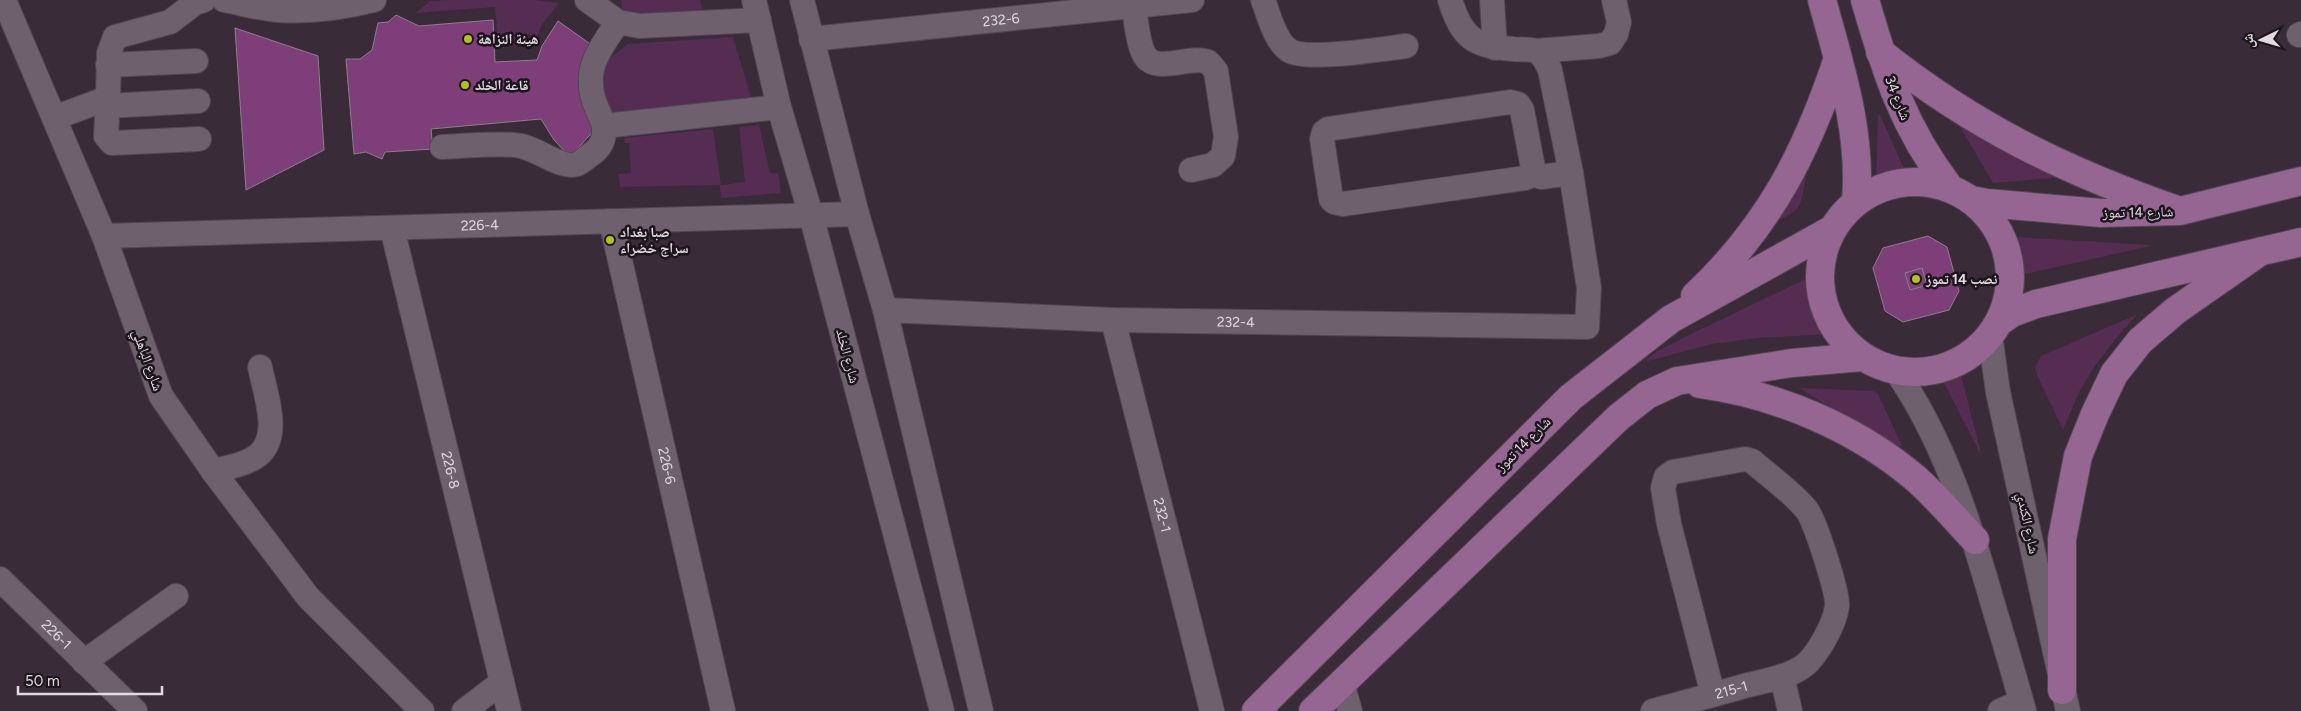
<svg xmlns="http://www.w3.org/2000/svg" width="2301" height="711" font-family="Figtree,'Noto Naskh Arabic',sans-serif">
  <rect width="100%" height="100%" fill="#392b37"/>
  <path fill="#552c52" d="M449,0H534L559,3L542,24L537,38L528,34L526,44L503,46L498,40L495,7L416,13L430,1Z
    M621,0H700L704,14L646,16L625,12L622,8Z
    M733,37L751,97L621,112H612L603,105L599,74L606,61L628,44Z
    M1878,115H1880L1905,171L1889,170L1876,175Z
    M1956,120L2055,178L1993,183Z
    M759,125L770,173H778L781,193L721,198L720,185L620,187L618,174L631,173L629,143H625L624,138L713,129L721,185L745,182L739,127Z
    M1807,167C1800,214 1804,210 1760,227Z
    M2017,237L2149,245L2150,246L2021,275L2023,254Z
    M1812,276C1810,299 1813,318 1831,334L1759,338L1712,344L1648,361L1646,360L1656,352L1687,336Z
    M2138,314L2117,337L2095,366L2080,390L2063,430L2037,375L2035,367L2041,356Z
    M1960,371L1982,457L1940,375Z
    M1801,388L1873,391L1878,394L1902,446H1898L1805,392Z"/>
  <path fill="#7d3e79" stroke="#8e7f8d" d="M396,15L419,26L493,20L495,62L537,60L542,46L558,21L593,46L598,126L570,157L554,140L541,119L431,129L433,149L385,152L382,159L366,152L354,154L346,59H360L372,50L378,23L388,22Z
    M235,28L318,56L324,150L246,190Z
    M1928,236L1947,247L1959,291L1949,310L1903,322L1885,311L1873,268L1883,248Z
    M1922,268L1927,285L1910,290L1905,273Z"/>
  <g fill="none" stroke-linecap="round" stroke-linejoin="round">
    <g stroke="#524751" stroke-width="26">
      <g id="minor">
        <path d="M4,0L104,236L161,396L213,471L308,597L422,711"/>
        <path d="M224,0C242,3 260,9 278,10C310,12 343,8 374,0"/>
        <path d="M587,0L618,22L639,26L759,20"/>
        <path d="M754,0L779,107L811,215L942,711"/>
        <path d="M802,0L857,214L885,310L981,711"/>
        <path d="M1263,0C1269,15 1275,42 1290,51C1308,61 1382,49 1406,46"/>
        <path d="M1492,0L1495,48"/>
        <path d="M1134,6C1136,20 1137,39 1143,52C1153,77 1189,54 1208,62C1211,64 1213,68 1216,71L1226,137L1223,156L1213,165L1191,170"/>
        <path d="M2299,35L2301,34"/>
        <path id="s1" d="M811,39L1192,0"/>
        <path d="M1536,51L1599,46L1610,43L1616,34L1619,22L1614,0"/>
        <path d="M108,65L196,61"/>
        <path d="M108,98L106,136L112,143L199,139"/>
        <path d="M1510,102L1518,104L1522,110L1533,168L1530,176L1525,178L1343,204L1334,202L1331,199L1322,139L1324,132L1328,129Z"/>
        <path d="M107,106L198,101"/>
        <path d="M54,118L108,98L109,53L115,37L170,22L195,3L204,0"/>
        <path d="M604,126L779,107"/>
        <path d="M442,147C466,146 491,143 515,145C535,146 561,170 577,164C582,162 588,156 593,153C602,146 605,138 604,126C601,117 597,109 594,101C583,68 601,47 618,22"/>
        <path d="M1532,172L1541,177L1571,173"/>
        <path id="s2" d="M611,221L723,711"/>
        <path id="s3" d="M392,228L509,711"/>
        <path id="s4" d="M104,236L857,214"/>
        <path id="s5" d="M885,310L1113,320L1587,327L1589,288L1571,173L1550,70C1547,64 1543,54 1536,51C1531,49 1520,50 1513,49C1473,46 1462,38 1450,0"/>
        <path id="s6" d="M1113,320L1212,711"/>
        <path d="M1990,335L1998,392L2068,711"/>
        <path d="M1896,371C1944,440 1969,521 1992,601C2003,638 2014,674 2024,711"/>
        <path d="M213,471C226,468 243,465 254,458C284,440 265,394 260,367"/>
        <path id="s7" d="M0,579L135,711"/>
        <path d="M84,662L176,596"/>
        <path d="M1782,676L1790,711"/>
        <path d="M1342,683L1350,711"/>
        <path d="M464,711L502,682"/>
        <path id="s8" d="M1653,711C1685,702 1717,694 1748,685C1765,681 1784,678 1799,669C1815,661 1835,624 1837,606C1838,592 1815,520 1806,509C1791,491 1769,476 1752,461L1745,459L1673,472L1666,477L1663,488L1669,524L1713,695"/>
        <path d="M2000,711L2021,702"/>
      </g>
    </g>
    <g stroke="#524751" stroke-width="30">
      <path id="major" d="M1822,0C1840,66 1862,132 1856,201
        M1865,0C1886,72 1903,127 1949,187
        M1880,52C1974,127 2067,172 2180,211
        M1820 277a95 95 0 1 1 190 0a95 95 0 1 1-190 0Z
        M1971,200L1987,203L2101,213L2180,211L2301,181
        M1695,296C1769,226 1806,154 1838,58
        M1999,322L2012,313L2036,304L2301,242
        M1700,384C1778,395 1854,427 1914,477C1936,496 1955,519 1975,540
        M2062,690V539L2078,456L2095,414L2114,374L2140,341L2175,311L2261,251
        M1256,711L1571,397L1671,319L1831,230
        M1313,711L1619,417L1647,395L1677,381L1792,363L1862,357"/>
    </g>
    <use href="#minor" stroke="#6f606d" stroke-width="24"/>
    <use href="#major" stroke="#956691" stroke-width="28"/>
  </g>
  <g fill="#abc616" stroke="#1c161c" stroke-width="2">
    <circle cx="468" cy="39" r="5"/>
    <circle cx="465" cy="85" r="5"/>
    <circle cx="610" cy="240" r="5"/>
    <circle cx="1916" cy="279" r="5"/>
  </g>
  <g text-anchor="middle" stroke-width="5" stroke-linejoin="round" paint-order="stroke">
    <g font-size="14" fill="#e2dae1" stroke="#1c161c">
      <text dy="5" stroke="none"><textPath href="#s1" startOffset="191">232-6</textPath></text>
      <text transform="translate(1898 98) rotate(68)" y="5">شارع 34</text>
      <text transform="translate(2138 212) rotate(-1)" y="5">شارع 14 تموز</text>
      <text dy="5" stroke="none"><textPath href="#s4" startOffset="376">226-4</textPath></text>
      <text dy="5" stroke="none"><textPath href="#s5" startOffset="351">232-4</textPath></text>
      <text transform="translate(848 356) rotate(75)" y="5">شارع الخلد</text>
      <text transform="translate(148 360) rotate(70)" y="5">شارع الباهلي</text>
      <text transform="translate(1523 444) rotate(-45)" y="5">شارع 14 تموز</text>
      <text dy="5" stroke="none"><textPath href="#s2" startOffset="251">226-6</textPath></text>
      <text dy="5" stroke="none"><textPath href="#s3" startOffset="249">226-8</textPath></text>
      <text dy="5" stroke="none"><textPath href="#s6" startOffset="201">232-1</textPath></text>
      <text transform="translate(2028 523) rotate(78)" y="5">شارع الكندي</text>
      <text dy="5" stroke="none"><textPath href="#s7" startOffset="79">226-1</textPath></text>
      <text dy="5" stroke="none"><textPath href="#s8" startOffset="81">215-1</textPath></text>
    </g>
    <g font-size="14" font-weight="bold" fill="#e2dae1" stroke="#1c161c" text-anchor="start">
      <text x="478" y="44">هيئة النزاهة</text>
      <text x="475" y="90">قاعة الخلد</text>
      <text x="620" y="237">صبا بغداد<tspan x="620" dy="16">سراج خضراء</tspan></text>
      <text x="1926" y="284">نصب 14 تموز</text>
    </g>
  </g>
  <g transform="translate(2261 40) rotate(265)" stroke="#1c161c" stroke-width="4" paint-order="stroke">
  <path d="M0-4L9 19L0 12L-9 19Z" fill="#e2dae1"/>
  <text y="-8" font-size="14" font-weight="bold" text-anchor="middle" fill="#e2dae1">ش</text>
  </g>
  <path d="M18 686v8h144v-8" fill="none" stroke="#e2dae1" stroke-width="2.5"/>
  <text x="25" y="686" font-size="15" fill="#e2dae1" stroke="#1c161c" stroke-width="4" paint-order="stroke">50 m</text>
</svg>
